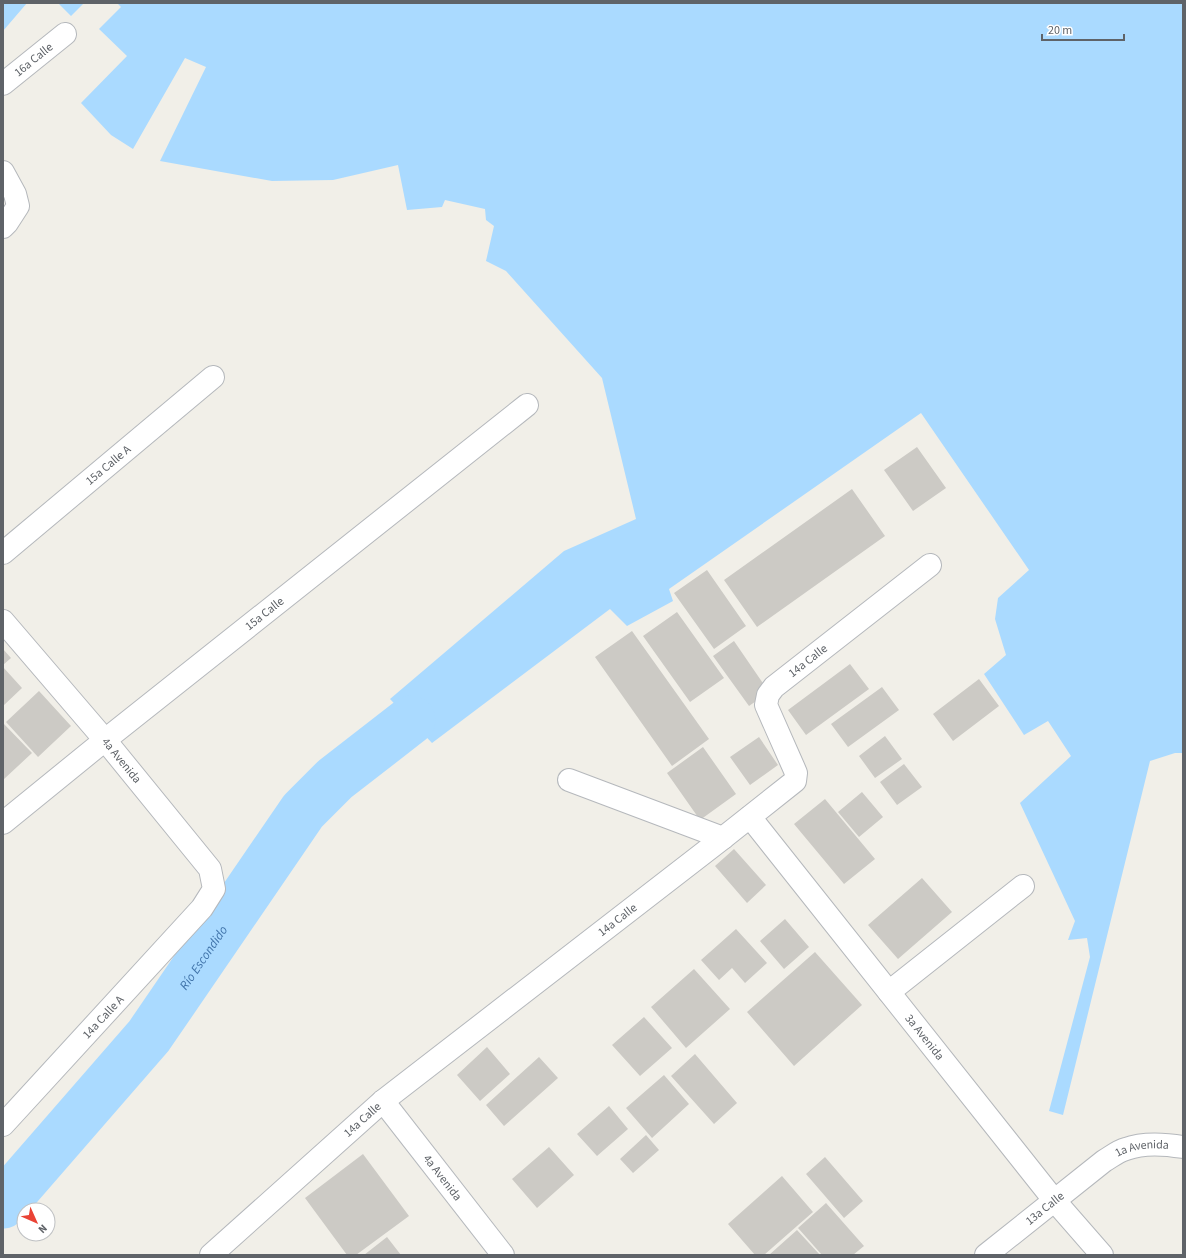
<svg xmlns="http://www.w3.org/2000/svg" width="1186" height="1258" font-family="'Source Sans 3',sans-serif">
  <rect width="100%" height="100%" fill="#f1efe8"/>
  <path fill="#aadaff" d="M3,3H27L3,31Z
    M58,3H84L71,16Z
    M117,3H1183V753H1175L1150,761L1063,1115L1049,1111L1090,957L1087,938L1068,940L1075,921L1020,803L1071,756L1048,721L1024,735L984,674L1006,655L995,619L998,598L1029,570L921,413L669,589L673,601L627,626L610,609L432,743L390,699L564,551L636,519L602,378L506,271L486,261L494,226L486,220L485,209L445,200L442,207L407,210L398,165L333,180L272,181L160,161L206,67L185,58L133,149L111,135L81,103L127,56L99,29L121,7Z"/>
  <g fill="none" stroke-linecap="round" stroke-linejoin="round">
    <path stroke="#aadaff" stroke-width="49" id="s1" d="M3,1204L149,1036L303,811L335,779L411,720"/>
  </g>
  <path fill="#cccac5" d="M917,447L946,488L913,511L884,470Z
    M852,489L885,536L757,627L724,580Z
    M707,570L746,626L714,649L674,593Z
    M677,612L724,678L690,702L643,636Z
    M632,631L709,739L672,766L595,657Z
    M734,641L769,692L749,706L713,656Z
    M3,649L11,658L3,665Z
    M850,664L869,689L806,735L788,710Z
    M3,667L22,688L3,706Z
    M979,679L999,706L953,741L933,714Z
    M882,687L899,710L848,747L831,724Z
    M39,691L71,726L38,757L6,722Z
    M4,724L32,753L3,780V725Z
    M885,736L902,759L875,778L859,756Z
    M759,737L778,765L750,785L730,757Z
    M703,747L736,794L700,820L667,773Z
    M904,764L922,787L897,805L880,782Z
    M862,792L883,817L859,837L838,812Z
    M825,799L875,859L844,884L794,824Z
    M734,849L766,885L747,903L715,866Z
    M922,878L952,912L898,959L868,925Z
    M785,919L809,947L784,969L760,941Z
    M736,929L767,963L745,983L732,968L719,980L701,960Z
    M815,952L862,1005L794,1066L747,1012Z
    M694,969L730,1009L686,1048L651,1007Z
    M644,1017L672,1048L640,1076L612,1045Z
    M487,1047L510,1074L480,1101L457,1075Z
    M695,1054L737,1103L714,1124L671,1076Z
    M539,1057L558,1078L504,1126L486,1105Z
    M664,1075L689,1104L652,1138L626,1108Z
    M609,1106L628,1129L597,1156L577,1134Z
    M646,1135L659,1150L633,1173L620,1159Z
    M549,1147L574,1175L537,1208L512,1179Z
    M363,1154L409,1216L356,1255H347L305,1198Z
    M825,1157L863,1201L844,1218L806,1174Z
    M782,1176L813,1212L764,1255H755L728,1224Z
    M826,1203L864,1246L853,1255H822L798,1228Z
    M797,1230L820,1255H769Z
    M387,1237L401,1255H364Z"/>
  <g fill="none" stroke-linecap="round" stroke-linejoin="round">
    <g stroke="#b5b8bc" stroke-width="24">
      <g id="minor">
        <path id="s2" d="M3,84L65,34"/>
        <path d="M3,172L15,194L18,206L7,223L3,227"/>
        <path id="s3" d="M3,553L213,377"/>
        <path id="s4" d="M3,621L105,740L210,869L214,889L202,908L3,1125"/>
        <path d="M569,780L723,838"/>
        <path id="s5" d="M750,817L1054,1200L1102,1255"/>
        <path id="s6" d="M3,823L105,740L527,405"/>
        <path d="M889,992L1023,886"/>
        <path id="s7" d="M383,1101L503,1255"/>
        <path id="s8" d="M211,1255L383,1101L723,838L795,781L796,773L793,766L766,705L768,695L774,687L930,565"/>
        <path id="s9" d="M986,1255L1104,1161C1111,1157 1118,1151 1126,1149C1144,1142 1165,1144 1183,1147"/>
      </g>
    </g>
    <use href="#minor" stroke="#fff" stroke-width="22"/>
  </g>
  <g text-anchor="middle" stroke-width="3.5" stroke-linejoin="round" paint-order="stroke">
    <g font-size="12" fill="#5f6368" stroke="#fff">
      <text dy="4" stroke="none"><textPath href="#s2" startOffset="39">16a Calle</textPath></text>
      <text dy="4" stroke="none"><textPath href="#s3" startOffset="137">15a Calle A</textPath></text>
      <text dy="4" stroke="none"><textPath href="#s6" startOffset="335">15a Calle</textPath></text>
      <text dy="4" stroke="none"><textPath href="#s8" startOffset="898">14a Calle</textPath></text>
      <text dy="4" stroke="none"><textPath href="#s4" startOffset="183">4a Avenida</textPath></text>
      <text dy="4" stroke="none"><textPath href="#s8" startOffset="527">14a Calle</textPath></text>
      <text transform="translate(103 1017) rotate(-47)" y="4">14a Calle A</text>
      <text dy="4" stroke="none"><textPath href="#s5" startOffset="281">3a Avenida</textPath></text>
      <text dy="4" stroke="none"><textPath href="#s8" startOffset="203">14a Calle</textPath></text>
      <text dy="4" stroke="none"><textPath href="#s9" startOffset="192">1a Avenida</textPath></text>
      <text dy="4" stroke="none"><textPath href="#s7" startOffset="97">4a Avenida</textPath></text>
      <text dy="4" stroke="none"><textPath href="#s9" startOffset="75">13a Calle</textPath></text>
    </g>
    <g font-size="13" font-style="italic" fill="#4174aa" stroke="#fff">
      <text dy="5" stroke="none"><textPath href="#s1" startOffset="318">Río Escondido</textPath></text>
    </g>
  </g>
  <rect width="1186" height="1258" fill="none" stroke="#5f6368" stroke-width="8"/>
  <g transform="translate(36 1222) rotate(135)"><circle r="19" fill="#ffffff" stroke="#bfc1c3"/>
  <path d="M0-3L7 15L0 10L-7 15Z" fill="#ea4335"/>
  <text y="-6" font-size="11" font-weight="bold" text-anchor="middle" fill="#5f6368">N</text>
  </g>
  <path d="M1042 34v6h82v-6" fill="none" stroke="#5f6368" stroke-width="2"/>
  <text x="1048" y="34" font-size="12" fill="#5f6368" stroke="#ffffff" stroke-width="3" paint-order="stroke">20 m</text>
</svg>
